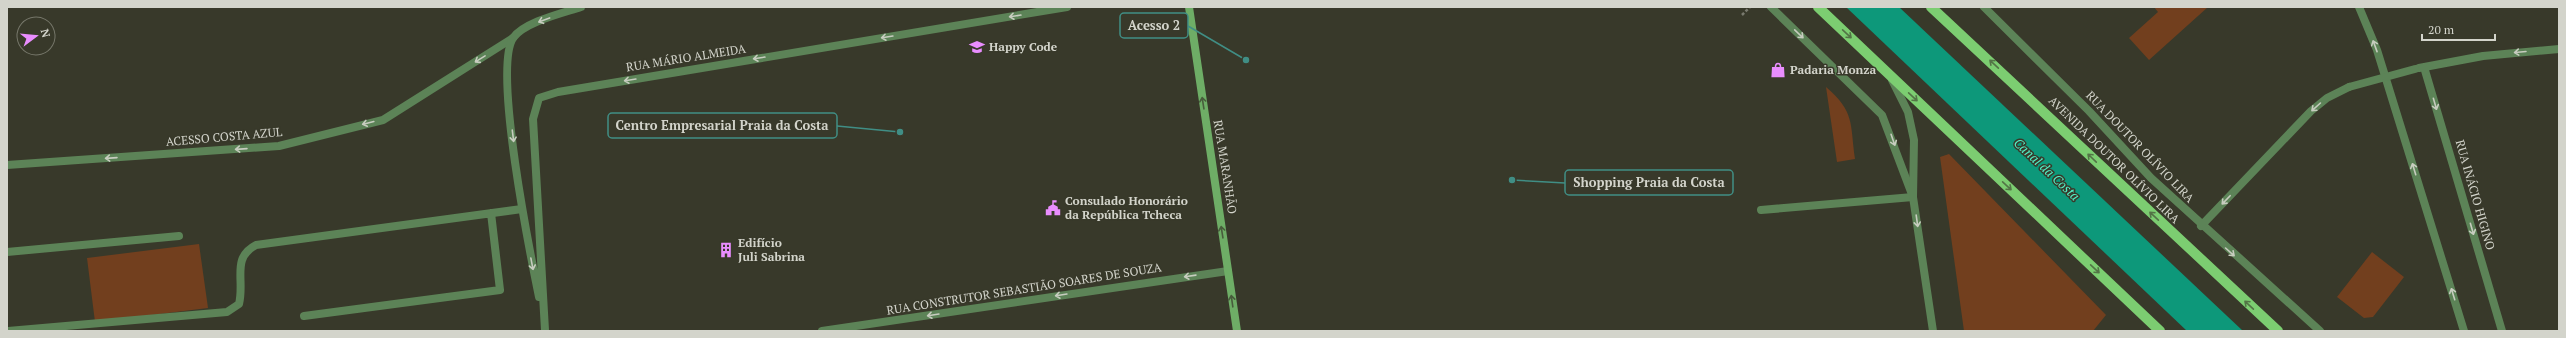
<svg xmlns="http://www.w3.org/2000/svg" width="2566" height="338" font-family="'PT Serif',serif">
  <rect width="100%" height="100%" fill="#38392a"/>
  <path fill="#723f1e" d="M2154,7H2208L2149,60L2129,38L2158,12Z
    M1826,87C1855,112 1850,123 1855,159L1837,162Z
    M1949,154L2106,315L2093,331H1964L1940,157Z
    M199,244L208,308L95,322L87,258Z
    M2372,252L2404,277L2373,317L2364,318L2337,297Z"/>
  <path fill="#0d987a" d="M1846,7H1899L2243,331H2187Z"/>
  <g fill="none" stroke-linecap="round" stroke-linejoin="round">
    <path stroke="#797a6e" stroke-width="2.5" stroke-dasharray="3 2" stroke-linecap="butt" d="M1742,15L1750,7"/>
    <path stroke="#5c8357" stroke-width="8" d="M1761,210L1913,197L1882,115L1771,7
      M7,252L179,236
      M304,316L500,290L491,213
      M8,331L227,312L239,304C245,280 231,258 256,245L522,209"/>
    <path stroke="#5c8357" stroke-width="8" d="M1984,7L2089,111L2151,178L2320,331
      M2424,67L2502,331
      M2419,68L2483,56L2559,49
      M7,165L279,146L383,120L513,38
      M2201,226L2311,111L2327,98L2349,87
      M822,331L1228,271"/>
    <path stroke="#5c8357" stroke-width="8" d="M2359,7L2377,50L2464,331
      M1892,80L1908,112L1914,140L1913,197L1933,331
      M539,297C530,253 493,70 513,38C524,22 563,13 581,7
      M545,330L533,119L539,98L558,92L1067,7"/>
    <path stroke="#6ead66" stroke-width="8" d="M1189,7L1237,331"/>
    <path stroke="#7ccd71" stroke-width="10" d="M1818,7L2160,331
      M1931,7L2278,331"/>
    <path stroke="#5c8357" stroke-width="8" d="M2349,87L2415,69"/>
  </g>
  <defs><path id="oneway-shaft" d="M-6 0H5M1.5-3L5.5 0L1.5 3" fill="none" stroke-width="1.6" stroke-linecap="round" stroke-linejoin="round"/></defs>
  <g stroke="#c7ccbf">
    <use href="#oneway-shaft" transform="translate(1015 16) rotate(171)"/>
    <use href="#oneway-shaft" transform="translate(544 20) rotate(160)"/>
    <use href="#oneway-shaft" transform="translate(1799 34) rotate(44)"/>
    <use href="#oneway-shaft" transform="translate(887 37) rotate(171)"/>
    <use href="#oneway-shaft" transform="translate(2375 46) rotate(-110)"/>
    <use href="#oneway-shaft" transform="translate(2520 52) rotate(175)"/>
    <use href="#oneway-shaft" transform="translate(759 58) rotate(171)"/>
    <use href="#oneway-shaft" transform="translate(480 59) rotate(148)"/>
    <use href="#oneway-shaft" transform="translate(630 80) rotate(171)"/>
    <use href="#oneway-shaft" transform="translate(2435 104) rotate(74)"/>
    <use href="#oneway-shaft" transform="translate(2316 107) rotate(138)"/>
    <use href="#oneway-shaft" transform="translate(368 123) rotate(166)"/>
    <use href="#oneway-shaft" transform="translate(513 136) rotate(83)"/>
    <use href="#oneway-shaft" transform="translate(1893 140) rotate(71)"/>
    <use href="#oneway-shaft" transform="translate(241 149) rotate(176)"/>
    <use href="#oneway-shaft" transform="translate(111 158) rotate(176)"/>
    <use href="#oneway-shaft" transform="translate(2414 169) rotate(-107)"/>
    <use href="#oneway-shaft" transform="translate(2226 200) rotate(134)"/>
    <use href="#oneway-shaft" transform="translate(1917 221) rotate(82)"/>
    <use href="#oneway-shaft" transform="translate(2472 229) rotate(74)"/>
    <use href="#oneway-shaft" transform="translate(2230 252) rotate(42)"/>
    <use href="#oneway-shaft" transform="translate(532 264) rotate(79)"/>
    <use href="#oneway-shaft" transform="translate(1190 276) rotate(172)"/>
    <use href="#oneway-shaft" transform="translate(2453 294) rotate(-107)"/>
    <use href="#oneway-shaft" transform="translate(1061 295) rotate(171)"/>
    <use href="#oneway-shaft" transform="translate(933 315) rotate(171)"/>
  </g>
  <g stroke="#537446">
    <use href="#oneway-shaft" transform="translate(1847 34) rotate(43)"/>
    <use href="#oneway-shaft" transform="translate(1994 64) rotate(-137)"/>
    <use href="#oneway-shaft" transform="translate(1913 97) rotate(43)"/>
    <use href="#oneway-shaft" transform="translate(2092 158) rotate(-136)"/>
    <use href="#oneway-shaft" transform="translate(2007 186) rotate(43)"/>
    <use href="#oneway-shaft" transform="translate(2154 216) rotate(-137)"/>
    <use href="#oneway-shaft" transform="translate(2095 269) rotate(43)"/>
    <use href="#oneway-shaft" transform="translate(2249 305) rotate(-137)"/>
  </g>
  <g stroke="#485c3c">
    <use href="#oneway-shaft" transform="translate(1203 103) rotate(-99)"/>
    <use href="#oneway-shaft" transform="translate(1222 232) rotate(-99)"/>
    <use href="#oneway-shaft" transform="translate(1232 301) rotate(-98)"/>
  </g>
  <defs>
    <g id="university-bare" transform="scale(1.2)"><path d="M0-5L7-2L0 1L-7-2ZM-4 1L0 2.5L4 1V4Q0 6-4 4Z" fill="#e98dfe" stroke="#38392a" stroke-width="2.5" paint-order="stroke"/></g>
    <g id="shop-bare" transform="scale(1.2)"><path d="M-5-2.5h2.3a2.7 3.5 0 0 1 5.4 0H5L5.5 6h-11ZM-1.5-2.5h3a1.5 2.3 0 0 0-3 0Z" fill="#e98dfe" stroke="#38392a" stroke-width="2.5" paint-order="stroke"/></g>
    <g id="civic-bare" transform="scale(1.2)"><path d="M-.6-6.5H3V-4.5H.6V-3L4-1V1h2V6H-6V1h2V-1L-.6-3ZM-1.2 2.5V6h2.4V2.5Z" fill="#e98dfe" stroke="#38392a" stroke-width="2.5" paint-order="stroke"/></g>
    <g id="building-bare" transform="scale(1.2)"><path d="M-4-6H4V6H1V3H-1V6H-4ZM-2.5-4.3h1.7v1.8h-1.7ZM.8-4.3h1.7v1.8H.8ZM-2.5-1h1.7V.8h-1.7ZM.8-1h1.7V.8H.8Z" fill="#e98dfe" stroke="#38392a" stroke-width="2.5" paint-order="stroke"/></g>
  </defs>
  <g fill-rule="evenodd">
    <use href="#university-bare" x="977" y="47"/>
    <use href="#shop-bare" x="1778" y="70"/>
    <use href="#civic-bare" x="1053" y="208"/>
    <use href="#building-bare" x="726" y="250"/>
  </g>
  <g text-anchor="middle" stroke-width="3" stroke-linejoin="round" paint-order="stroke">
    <g font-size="12" font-weight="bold" fill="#d3d4cb" stroke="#38392a" text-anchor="start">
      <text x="989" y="51">Happy Code</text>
      <text x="1790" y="74">Padaria Monza</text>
      <text x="1065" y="205">Consulado Honorário<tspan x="1065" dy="14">da República Tcheca</tspan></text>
      <text x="738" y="247">Edifício<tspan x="738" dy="14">Juli Sabrina</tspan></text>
    </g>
    <g font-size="12" fill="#d3d4cb" stroke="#38392a">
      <text transform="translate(686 58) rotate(-9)" y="4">RUA MÁRIO ALMEIDA</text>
      <text transform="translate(224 137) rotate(-5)" y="4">ACESSO COSTA AZUL</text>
      <text transform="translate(2140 147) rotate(46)" y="4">RUA DOUTOR OLÍVIO LIRA</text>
      <text transform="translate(2114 160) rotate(44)" y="4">AVENIDA DOUTOR OLÍVIO LIRA</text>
      <text transform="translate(1225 167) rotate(81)" y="4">RUA MARANHÃO</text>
      <text transform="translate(2475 195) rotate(74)" y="4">RUA INÁCIO HIGINO</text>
      <text transform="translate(1024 289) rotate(-9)" y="4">RUA CONSTRUTOR SEBASTIÃO SOARES DE SOUZA</text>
    </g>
    <g font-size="13" font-style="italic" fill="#53f2c8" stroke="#38392a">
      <text transform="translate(2047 169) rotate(43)" y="5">Canal da Costa</text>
    </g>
  </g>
  <path fill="none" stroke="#408e85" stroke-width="1.5" d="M1246 60L1188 26M900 132L837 126M1512 180L1565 183"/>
  <g fill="#408e85" stroke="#38392a" stroke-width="1.5">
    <circle cx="1246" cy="60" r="4"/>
    <circle cx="900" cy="132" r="4"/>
    <circle cx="1512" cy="180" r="4"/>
  </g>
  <g fill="#38392a" stroke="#408e85" stroke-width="1.5">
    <rect x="1120" y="13" width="68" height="25" rx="4"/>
    <rect x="608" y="113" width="229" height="25" rx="4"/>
    <rect x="1565" y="170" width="168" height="25" rx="4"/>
  </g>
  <g font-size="13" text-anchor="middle" font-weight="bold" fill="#d3d4cb">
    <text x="1154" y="30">Acesso 2</text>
    <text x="722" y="130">Centro Empresarial Praia da Costa</text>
    <text x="1649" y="187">Shopping Praia da Costa</text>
  </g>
  <rect width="2566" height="338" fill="none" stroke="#d3d4cb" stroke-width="16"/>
  <g transform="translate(36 36) rotate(74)"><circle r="19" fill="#38392a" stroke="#76776a"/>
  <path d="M0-3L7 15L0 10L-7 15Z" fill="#e98dfe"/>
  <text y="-6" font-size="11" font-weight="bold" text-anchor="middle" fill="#d3d4cb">N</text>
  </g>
  <path d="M2422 34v6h73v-6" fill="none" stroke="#d3d4cb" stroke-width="2"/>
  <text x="2428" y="34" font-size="12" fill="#d3d4cb" stroke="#38392a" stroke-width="3" paint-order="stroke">20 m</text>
</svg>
